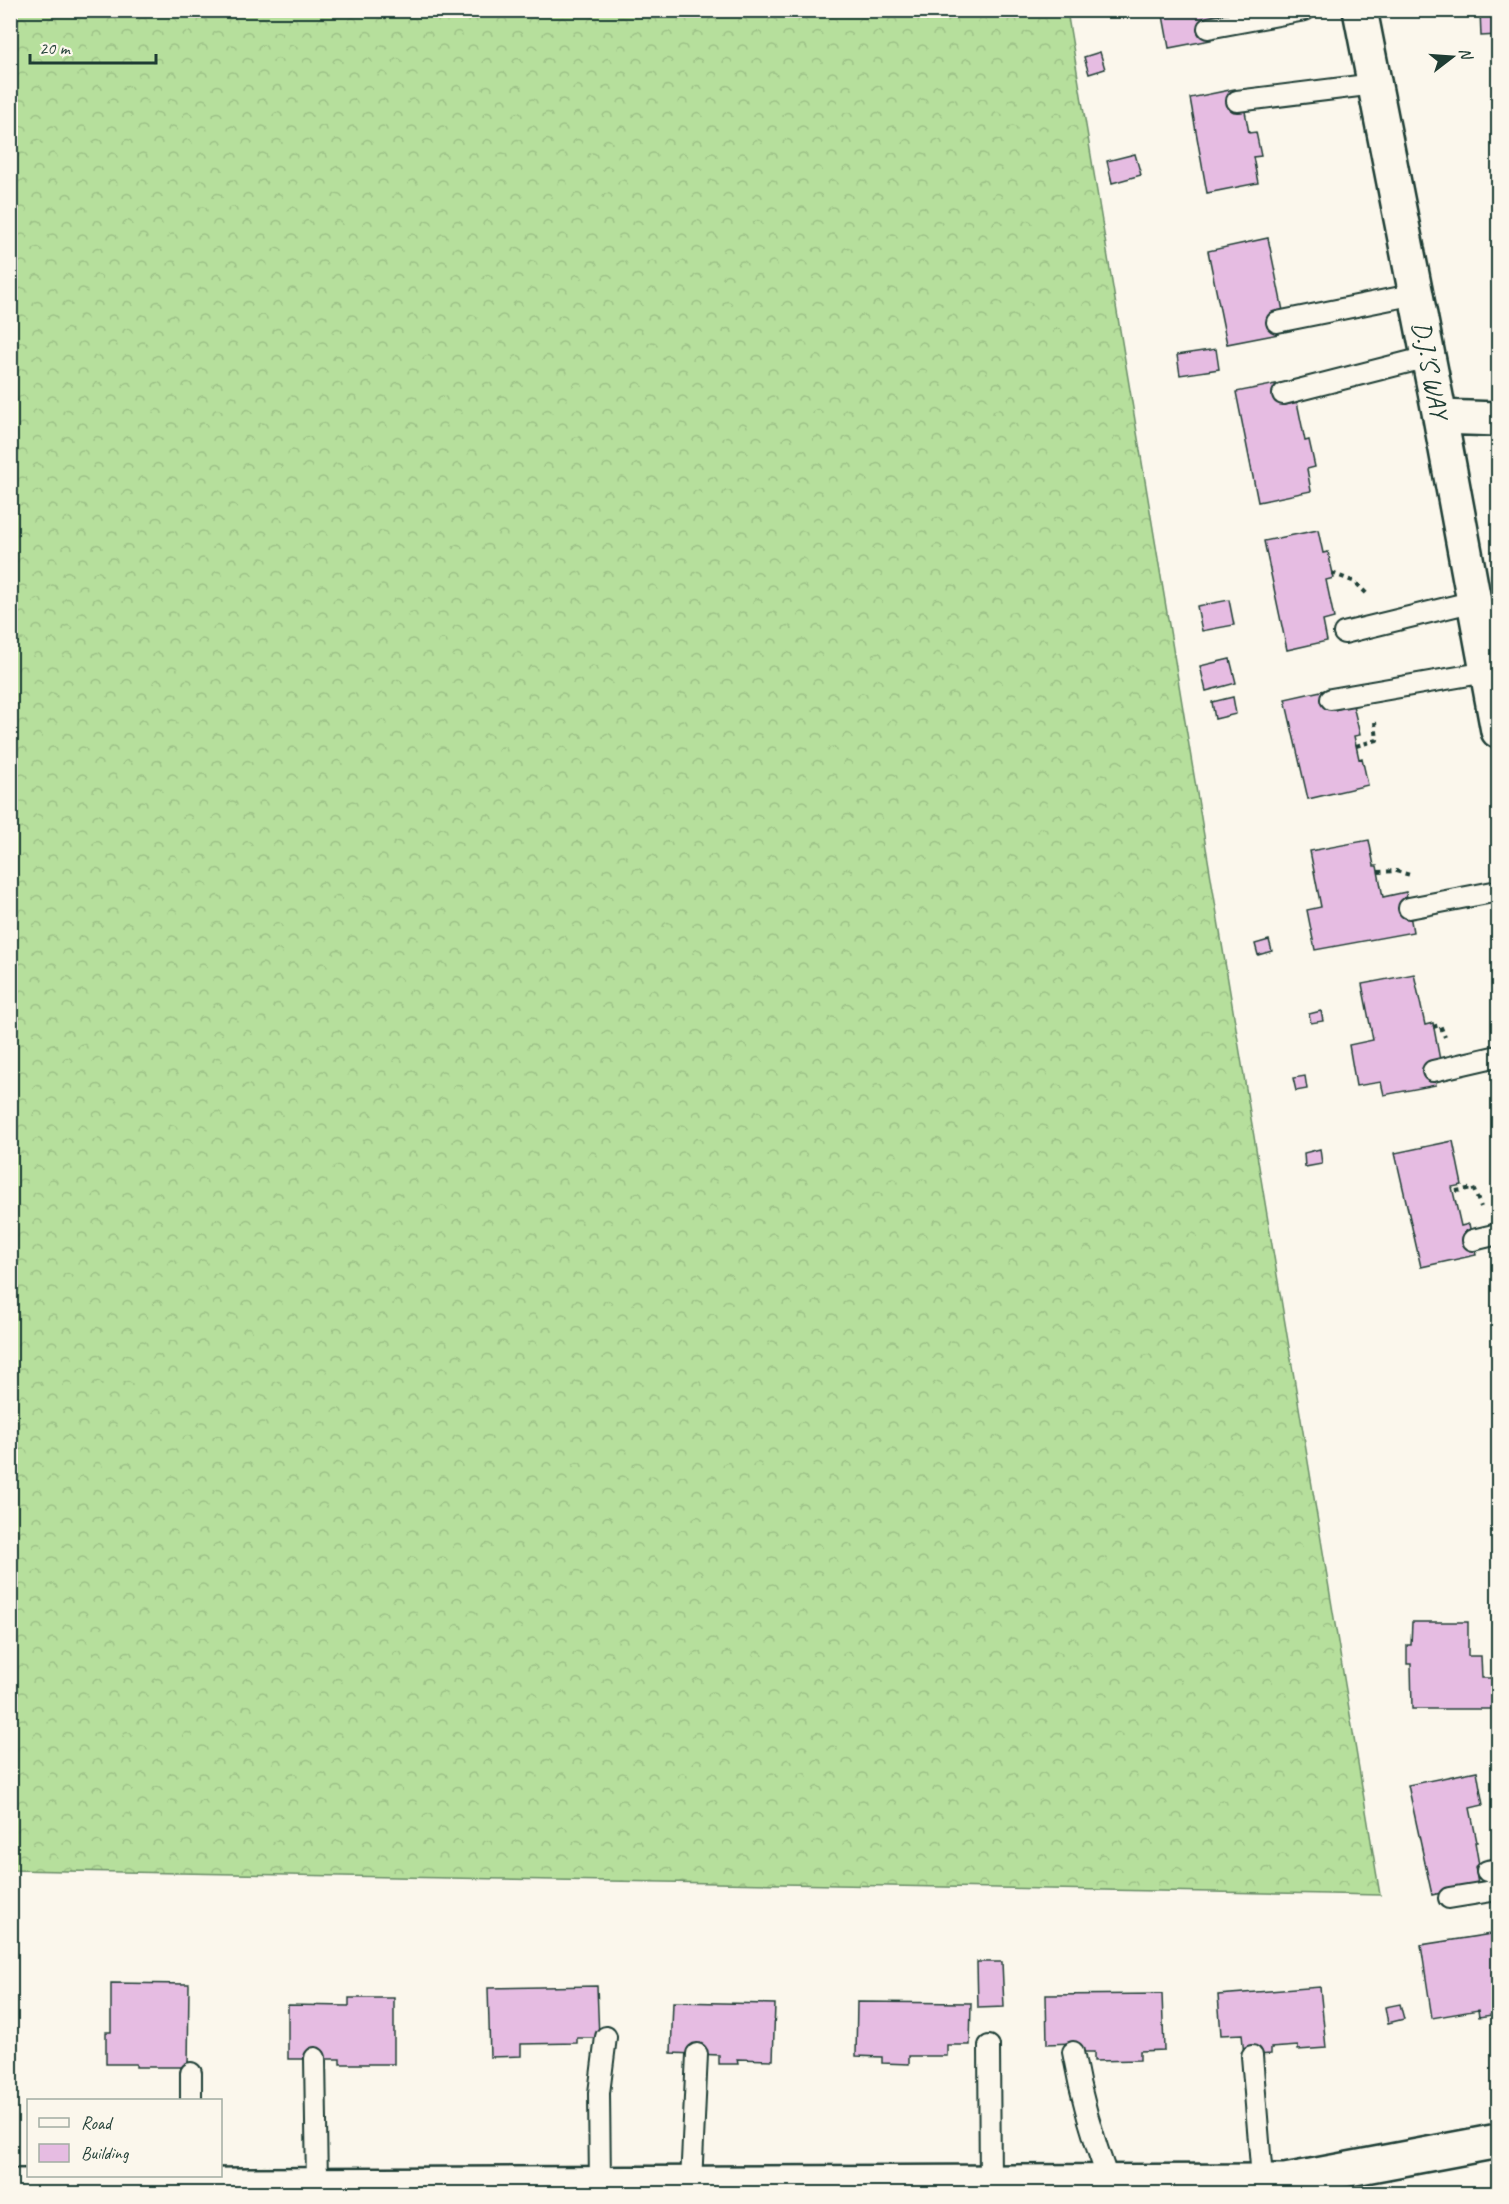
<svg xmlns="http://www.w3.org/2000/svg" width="1509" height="2204" font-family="Caveat,sans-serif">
  <defs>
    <pattern id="forest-crowns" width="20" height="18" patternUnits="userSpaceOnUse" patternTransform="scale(1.5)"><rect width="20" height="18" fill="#b6df9c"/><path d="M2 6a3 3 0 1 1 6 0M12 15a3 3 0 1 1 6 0" fill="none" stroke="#9cc087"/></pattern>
  </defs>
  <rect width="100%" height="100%" fill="#fbf7ec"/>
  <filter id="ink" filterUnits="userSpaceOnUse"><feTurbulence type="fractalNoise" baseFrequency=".0167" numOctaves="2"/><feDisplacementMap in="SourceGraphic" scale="12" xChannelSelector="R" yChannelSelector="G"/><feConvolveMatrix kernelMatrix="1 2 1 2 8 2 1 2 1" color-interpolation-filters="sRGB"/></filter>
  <g filter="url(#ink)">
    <path fill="url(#forest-crowns)" stroke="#6a8e68" stroke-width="1.5" d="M11,10L1067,11L1380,1895L11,1870Z"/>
    <path fill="#e6bce2" stroke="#1f3d34" stroke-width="1.5" d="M1162,10H1218L1220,18L1207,21L1211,40L1169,48Z
      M1480,10H1498V35L1481,36Z
      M1100,52L1105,69L1089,74L1084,57Z
      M1235,89L1239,112L1245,111L1249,133L1256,132L1261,156L1253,157L1258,183L1207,193L1190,98Z
      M1135,154L1141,175L1112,183L1107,161Z
      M1268,238L1283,311L1275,313L1279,334L1227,344L1208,251Z
      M1216,349L1219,369L1180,375L1177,355Z
      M1281,383L1285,405L1297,402L1305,441L1309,440L1315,467L1307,469L1311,491L1258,502L1236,392Z
      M1318,530L1323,553L1328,552L1334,578L1326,580L1334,618L1323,621L1327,641L1287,650L1264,541Z
      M1229,600L1234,625L1202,631L1197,606Z
      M1230,659L1236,683L1206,691L1200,666Z
      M1330,689L1334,710L1353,705L1360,735L1354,736L1359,759L1362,758L1368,785L1308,799L1285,699Z
      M1233,697L1236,714L1215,719L1212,702Z
      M1369,840L1374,866H1377L1383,897L1406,892L1413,932L1315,950L1307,910L1321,907L1310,851Z
      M1269,940L1272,951L1258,955L1255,944Z
      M1414,974L1425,1025L1433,1023L1440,1060L1431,1061L1436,1085L1384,1095L1381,1082L1356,1086L1349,1045L1373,1040L1362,984Z
      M1321,1011L1323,1021L1311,1023L1309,1014Z
      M1305,1076L1307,1089L1296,1091L1293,1078Z
      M1453,1141L1462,1185L1452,1187L1461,1226L1469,1224L1476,1255L1421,1267L1395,1153Z
      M1320,1149L1322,1164L1305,1167L1304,1153Z
      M1412,1622H1468V1656H1481L1482,1678H1498V1709H1412L1411,1664H1407V1645H1411Z
      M1477,1771L1483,1805L1470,1808L1477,1842H1475L1479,1865L1475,1867L1478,1884L1432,1895L1408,1785Z
      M1498,1933V2014L1479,2017L1478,2010L1432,2018L1421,1945Z
      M977,1962H1002L1004,2007L978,2008Z
      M111,1983L189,1984L188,2067H136V2064H106V2032H111Z
      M597,1986L599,2038H577V2043L521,2044V2056L490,2057L488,1988Z
      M1320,1987L1326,2048L1298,2050V2046L1271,2048V2054L1244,2056L1242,2034L1221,2035L1218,1995Z
      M1162,1994L1164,2050L1140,2051V2060L1094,2061V2052H1073V2043L1047,2044L1046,1995Z
      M349,1998H394V2064H340V2059H288V2005L349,2006Z
      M673,2002L775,2004L773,2060L737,2059L738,2064H719V2055L671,2053Z
      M857,2002L971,2003L970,2045H947V2056H909V2064L882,2063V2057L856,2056Z
      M1400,2004L1404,2019L1388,2023L1385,2007Z"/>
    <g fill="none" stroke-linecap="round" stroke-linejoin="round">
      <g stroke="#1f3d34" stroke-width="24">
        <path id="lane" d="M1208,28L1305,10
          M1237,101L1375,84
          M1277,322L1416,294
          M1283,394L1428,357
          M1344,633L1475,601
          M1331,699L1487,672
          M1409,908L1498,891
          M1433,1071L1498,1056
          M1473,1240L1498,1234
          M1487,1871L1498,1869
          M1449,1898L1498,1890
          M989,2046L990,2183
          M1073,2052C1081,2097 1093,2139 1109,2182
          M1252,2056L1263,2191
          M315,2058L317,2185
          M191,2100V2073
          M691,2183L697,2054
          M600,2184L599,2093L606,2037"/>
      </g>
      <g stroke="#1f3d34" stroke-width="38">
        <path id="street" d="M1360,10L1440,417L1498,731
          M1440,417L1498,419
          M10,2186L1285,2181L1498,2141"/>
      </g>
      <path stroke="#1f3d34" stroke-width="4" stroke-dasharray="4.5 4.5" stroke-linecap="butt" d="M1332,573L1355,582L1367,594
        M1356,746L1377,740L1375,722
        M1378,872L1396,871L1410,875
        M1433,1027L1440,1025L1445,1037
        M1456,1191L1473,1188L1481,1207"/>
      <use href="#lane" stroke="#fbf7ec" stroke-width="20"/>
      <use href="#street" stroke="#fbf7ec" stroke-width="33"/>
    </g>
  </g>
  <g text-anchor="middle" stroke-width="4.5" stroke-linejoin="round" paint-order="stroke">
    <g font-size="26" fill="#1f3d34" stroke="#fbf7ec">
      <text transform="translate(1431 370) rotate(79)" y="9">D.J.'S WAY</text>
    </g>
  </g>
  <rect width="1509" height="2204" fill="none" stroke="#fbf7ec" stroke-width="36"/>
  <rect x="18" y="18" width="1473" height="2168" fill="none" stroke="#1f3d34" stroke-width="2" filter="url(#ink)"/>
  <rect x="27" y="2099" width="195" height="78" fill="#fbf7ec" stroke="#a3ada2" stroke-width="1.5"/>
  <rect x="39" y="2118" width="30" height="9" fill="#fbf7ec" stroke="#a3ada2" stroke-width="1.5"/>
  <text x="81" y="2129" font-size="18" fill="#1f3d34">Road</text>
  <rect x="39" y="2144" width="30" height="18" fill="#e6bce2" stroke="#a3ada2" stroke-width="1.5"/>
  <text x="81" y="2159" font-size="18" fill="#1f3d34">Building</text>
  <g transform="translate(1452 57) rotate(73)" stroke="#fbf7ec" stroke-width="4.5" paint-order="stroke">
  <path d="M0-4.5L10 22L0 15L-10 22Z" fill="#1f3d34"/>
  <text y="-9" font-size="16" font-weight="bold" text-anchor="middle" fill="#1f3d34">N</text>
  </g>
  <path d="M30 54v9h126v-9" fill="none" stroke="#1f3d34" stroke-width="3"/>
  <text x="39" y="54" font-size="18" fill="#1f3d34" stroke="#fbf7ec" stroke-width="4.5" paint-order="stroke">20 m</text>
</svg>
